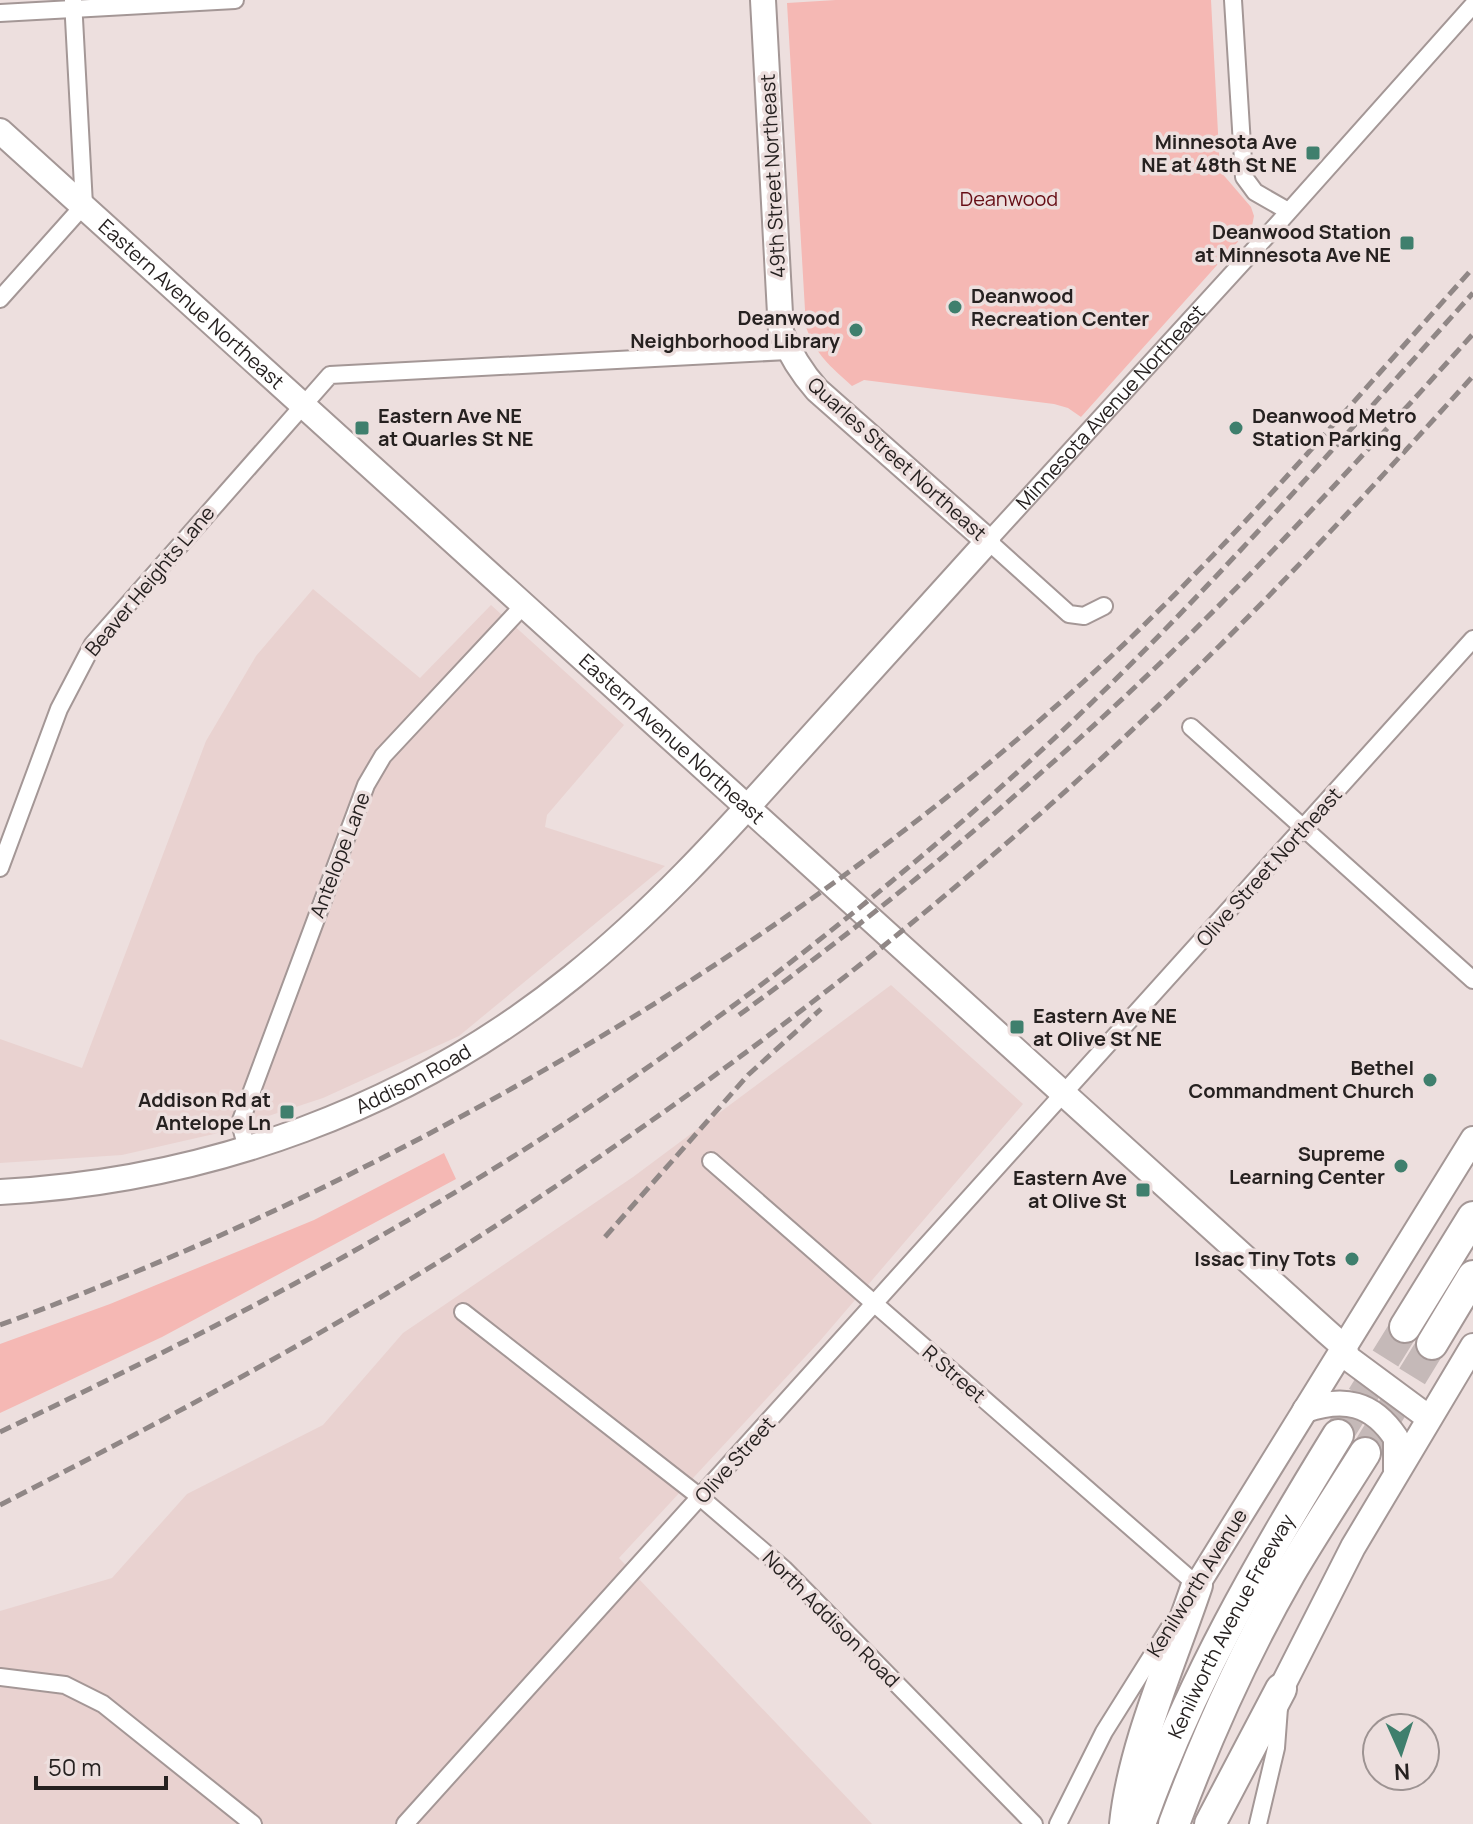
<svg xmlns="http://www.w3.org/2000/svg" width="1473" height="1824" font-family="Manrope,sans-serif">
  <rect width="100%" height="100%" fill="#eddfde"/>
  <path fill="#e9d2d0" d="M313,589L420,678L491,605L624,725L547,815L545,827L665,866L459,1036L323,1098L214,1134L122,1155L0,1163V1039L82,1068L206,741L256,656Z
    M891,985L1023,1104L819,1342L619,1558L872,1824H0V1611L112,1578L187,1494L323,1425L403,1333L633,1177Z"/>
  <path fill="#f5b8b4" d="M836,0H1211L1220,171L1251,207L1254,216L1252,226L1081,417L1068,408L1054,404L864,380L852,386C830,366 816,355 806,327L787,3Z
    M444,1153L456,1179L162,1337L0,1413V1344L110,1304L314,1220Z"/>
  <g fill="none" stroke-linecap="round" stroke-linejoin="round">
    <path stroke="#c5b9b8" stroke-width="30" stroke-dasharray="30 15" stroke-linecap="butt" d="M1338,1435L1405,1327
      M1365,1453L1432,1344"/>
    <g stroke="#a49796" stroke-width="20">
      <g id="street">
        <path d="M1233,0L1244,177L1255,192L1288,211"/>
        <path d="M0,13L235,0"/>
        <path d="M0,299L84,205L73,0"/>
        <path id="s1" d="M1104,606L1084,616L1069,614L988,541L1274,228L1473,5"/>
        <path d="M1191,727L1473,980"/>
        <path d="M0,868L59,709L93,644L330,375L788,351"/>
        <path d="M247,1149L240,1123L366,785L383,756L523,606"/>
        <path d="M711,1161L1197,1585L1195,1589"/>
        <path d="M463,1312L700,1497L784,1569L1034,1824"/>
        <path d="M0,1677L65,1685L103,1704L253,1824"/>
        <path d="M405,1824L1473,639"/>
        <path d="M1058,1824L1104,1732L1173,1622"/>
        <path d="M1258,1824L1276,1748L1279,1708"/>
      </g>
    </g>
    <g stroke="#a49796" stroke-width="28">
      <g id="secondary">
        <path id="s2" d="M0,131L1327,1332L1344,1347L1348,1358L1429,1418"/>
        <path id="s3" d="M0,1192C208,1181 410,1108 572,977C652,913 722,836 790,760C856,687 922,614 988,541L817,390C801,372 790,354 781,332L763,0"/>
        <path d="M1305,1410C1344,1397 1372,1402 1396,1438V1470"/>
        <path d="M1197,1585L1473,1139"/>
        <path d="M1281,1689L1353,1547L1473,1346"/>
      </g>
    </g>
    <g stroke="#a49796" stroke-width="34">
      <g id="highway">
        <path d="M1405,1327L1473,1217"/>
        <path d="M1432,1344L1473,1276"/>
        <path d="M1125,1824C1133,1746 1172,1660 1197,1585"/>
        <path id="s4" d="M1140,1824C1189,1685 1261,1560 1338,1435"/>
        <path d="M1174,1824C1206,1738 1244,1653 1290,1573C1314,1532 1340,1493 1365,1453"/>
        <path d="M1210,1824L1281,1689"/>
      </g>
    </g>
    <use href="#street" stroke="#fff" stroke-width="16"/>
    <use href="#secondary" stroke="#fff" stroke-width="24"/>
    <use href="#highway" stroke="#fff" stroke-width="30"/>
    <path stroke="#908786" stroke-width="5" stroke-dasharray="12 6" stroke-linecap="butt" d="M739,1015C894,902 1041,779 1178,646C1281,546 1377,440 1473,334
      M605,1237L748,1075L821,1009
      M0,1325C389,1182 772,961 1081,684C1222,557 1346,409 1473,268
      M0,1432C145,1363 288,1291 427,1209C643,1082 846,929 1032,759C1189,615 1330,452 1473,293
      M0,1505C184,1410 366,1313 538,1198C773,1043 994,866 1196,669C1292,575 1383,476 1473,376"/>
  </g>
  <g fill="#3f7f6d" stroke="#eddfde" stroke-width="3">
    <rect x="1305" y="145" width="16" height="16" rx="4"/>
    <rect x="1399" y="235" width="16" height="16" rx="4"/>
    <circle cx="955" cy="307" r="8"/>
    <circle cx="856" cy="330" r="8"/>
    <rect x="354" y="420" width="16" height="16" rx="4"/>
    <circle cx="1236" cy="428" r="8"/>
    <rect x="1009" y="1019" width="16" height="16" rx="4"/>
    <circle cx="1430" cy="1080" r="8"/>
    <rect x="279" y="1104" width="16" height="16" rx="4"/>
    <circle cx="1401" cy="1166" r="8"/>
    <rect x="1135" y="1182" width="16" height="16" rx="4"/>
    <circle cx="1352" cy="1259" r="8"/>
  </g>
  <g text-anchor="middle" stroke-width="7" stroke-linejoin="round" paint-order="stroke">
    <g font-size="20" font-weight="bold" fill="#262120" stroke="#eddfde" text-anchor="end">
      <text x="1297" y="149">Minnesota Ave<tspan x="1297" dy="23">NE at 48th St NE</tspan></text>
      <text x="1391" y="239">Deanwood Station<tspan x="1391" dy="23">at Minnesota Ave NE</tspan></text>
      <text x="971" y="303" text-anchor="start">Deanwood<tspan x="971" dy="23">Recreation Center</tspan></text>
      <text x="840" y="325">Deanwood<tspan x="840" dy="23">Neighborhood Library</tspan></text>
      <text x="378" y="423" text-anchor="start">Eastern Ave NE<tspan x="378" dy="23">at Quarles St NE</tspan></text>
      <text x="1252" y="423" text-anchor="start">Deanwood Metro<tspan x="1252" dy="23">Station Parking</tspan></text>
      <text x="1033" y="1023" text-anchor="start">Eastern Ave NE<tspan x="1033" dy="23">at Olive St NE</tspan></text>
      <text x="1414" y="1075">Bethel<tspan x="1414" dy="23">Commandment Church</tspan></text>
      <text x="271" y="1107">Addison Rd at<tspan x="271" dy="23">Antelope Ln</tspan></text>
      <text x="1385" y="1161">Supreme<tspan x="1385" dy="23">Learning Center</tspan></text>
      <text x="1127" y="1185">Eastern Ave<tspan x="1127" dy="23">at Olive St</tspan></text>
      <text x="1336" y="1266">Issac Tiny Tots</text>
    </g>
    <g font-size="20" fill="#262120" stroke="#eddfde">
      <text transform="translate(773 176) rotate(-93)" y="7">49th Street Northeast</text>
      <text dy="7" stroke="none"><textPath href="#s2" startOffset="258">Eastern Avenue Northeast</textPath></text>
      <text dy="7" stroke="none"><textPath href="#s1" startOffset="328">Minnesota Avenue Northeast</textPath></text>
      <text transform="translate(897 459) rotate(42)" y="7">Quarles Street Northeast</text>
      <text transform="translate(150 581) rotate(-50)" y="7">Beaver Heights Lane</text>
      <text dy="7" stroke="none"><textPath href="#s2" startOffset="906">Eastern Avenue Northeast</textPath></text>
      <text transform="translate(340 855) rotate(-69)" y="7">Antelope Lane</text>
      <text transform="translate(1269 867) rotate(-48)" y="7">Olive Street Northeast</text>
      <text dy="7" stroke="none"><textPath href="#s3" startOffset="432">Addison Road</textPath></text>
      <text transform="translate(954 1374) rotate(41)" y="7">R Street</text>
      <text transform="translate(735 1460) rotate(-48)" y="7">Olive Street</text>
      <text transform="translate(1197 1583) rotate(-58)" y="7">Kenilworth Avenue</text>
      <text transform="translate(831 1619) rotate(45)" y="7">North Addison Road</text>
      <text dy="7" stroke="none"><textPath href="#s4" startOffset="218">Kenilworth Avenue Freeway</textPath></text>
    </g>
    <g font-size="20" fill="#660d15" stroke="#eddfde">
      <text x="1009" y="206">Deanwood</text>
    </g>
  </g>
  <g transform="translate(1401 1752) rotate(177)"><circle r="38" fill="#eddfde" stroke="#9d9392" stroke-width="2"/>
  <path d="M0-6L14 30L0 20L-14 30Z" fill="#3f7f6d"/>
  <text y="-12" font-size="22" font-weight="bold" text-anchor="middle" fill="#262120">N</text>
  </g>
  <path d="M36 1776v12h130v-12" fill="none" stroke="#262120" stroke-width="4"/>
  <text x="48" y="1776" font-size="24" fill="#262120" stroke="#eddfde" stroke-width="6" paint-order="stroke">50 m</text>
</svg>
